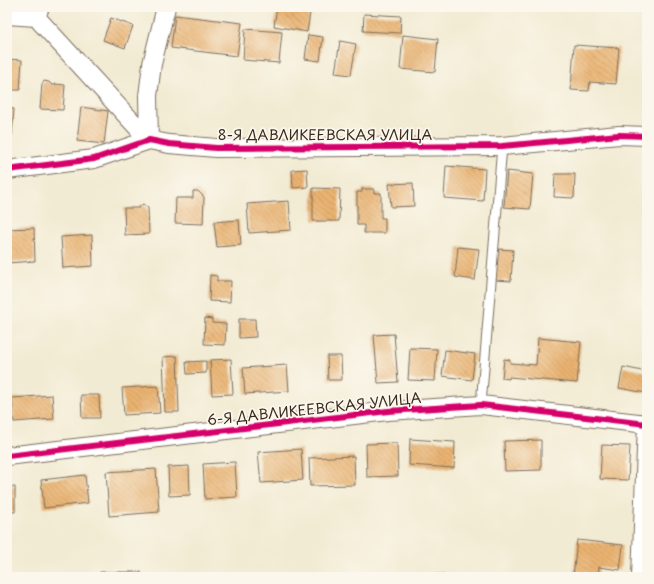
<svg xmlns="http://www.w3.org/2000/svg" width="654" height="584" font-family="'Playpen Sans',sans-serif">
  <defs>
    <pattern id="building-back-hatch" width="6" height="6" patternUnits="userSpaceOnUse"><rect width="6" height="6" fill="#eab371"/><path d="M-1 5l2 2M0 0l6 6M5-1l2 2" fill="none" stroke="#bf925c"/></pattern>
  </defs>
  <rect width="100%" height="100%" fill="#fbf7ec"/>
  <filter id="ink" filterUnits="userSpaceOnUse"><feTurbulence type="fractalNoise" baseFrequency=".025" numOctaves="2"/><feDisplacementMap in="SourceGraphic" scale="8" xChannelSelector="R" yChannelSelector="G"/><feConvolveMatrix kernelMatrix="1 2 1 2 8 2 1 2 1" color-interpolation-filters="sRGB"/></filter>
  <filter id="wash" filterUnits="userSpaceOnUse"><feTurbulence type="fractalNoise" baseFrequency=".012" numOctaves="4" result="noise"/><feDisplacementMap in="SourceGraphic" scale="16" xChannelSelector="R" yChannelSelector="G"/><feGaussianBlur stdDeviation="0.9" result="paint"/><feColorMatrix in="noise" values="0 0 0 0 0 0 0 0 0 0 0 0 0 0 0 0 0 1.4 0 .05"/><feComposite in="paint" operator="in"/></filter>
  <g filter="url(#wash)">
    <rect width="100%" height="100%" fill="#f2ebd3"/>
    <g id="blocks">
      <path fill="url(#building-back-hatch)" d="M277,7H311L307,32L274,26Z
        M364,14L401,16L400,33L363,31Z
        M175,15L242,23L237,56L171,48Z
        M111,18L133,26L125,48L103,40Z
        M245,29L282,32L279,63L243,60Z
        M308,35L323,37L320,61L305,59Z
        M403,35L438,39L435,72L400,69Z
        M340,41L356,44L351,75L335,73Z
        M574,45L619,48L616,84L590,82L589,91L571,90Z
        M7,59L22,60L20,90H7Z
        M44,81L49,82L52,85H56L55,84L65,85L63,110L40,109L42,84Z
        M81,107L108,111L104,144L77,141Z
        M7,108L14,109L12,135L7,134Z
        M446,166L485,169L483,201L444,198Z
        M307,169L308,187L293,188L292,170Z
        M507,171L533,174L530,209L504,207Z
        M555,174H575L574,198L554,197Z
        M413,183L414,206L391,207L389,184Z
        M313,188L340,189L339,221H313Z
        M362,189H374V193H381V218H385V233H364V225H357V192H362Z
        M193,191H198L204,197L203,224L175,223L176,198H193Z
        M289,201L291,230L249,233L247,204Z
        M143,204L148,208L149,234L125,235L124,208H139L140,206Z
        M239,220L241,245L217,247L214,222Z
        M34,228L35,261L7,263V229Z
        M92,235L93,266L63,268L61,237Z
        M458,247L479,249L475,280L455,277Z
        M498,249L513,250L511,281L495,280Z
        M210,275L217,276V281H231L230,302L209,301Z
        M205,318L212,319V323L226,324L225,345L204,344Z
        M239,319H255L256,337L239,338Z
        M394,334L398,382L378,383L374,335Z
        M538,338L581,342L577,383L509,377V379L502,378L504,359L510,360V363L536,365Z
        M410,348L437,349L435,381L408,380Z
        M445,350L475,354L472,380L442,376Z
        M177,356L179,412H165L163,357Z
        M327,356H341L342,380H328Z
        M231,359L233,394L212,395L210,360Z
        M206,361V373L187,374L186,362Z
        M287,365L289,391L245,394L243,368Z
        M623,367L647,372L646,393L619,388Z
        M158,386L160,413L124,415L122,388Z
        M52,395L54,419L14,422L12,398Z
        M81,395H99L100,418H82Z
        M410,439L455,442L454,468L409,465Z
        M541,440V470L505,471L504,441Z
        M397,443L398,476L367,477L366,444Z
        M602,445L630,446L628,480L600,479Z
        M301,449L303,480L261,483L258,452Z
        M354,456L355,485L310,486L309,458Z
        M235,462L237,497L205,499L203,464Z
        M189,466L190,495L169,496L168,467Z
        M156,469L159,512L109,516L106,472Z
        M85,475L88,503L44,508L41,480Z
        M7,487H15V512H7Z
        M577,540L623,545L620,570L599,567L598,577H573Z
        M100,572H141V577H100Z
        M444,574V577H410V575Z
        M326,575H360V577H326Z"/>
    </g>
  </g>
  <g filter="url(#ink)">
    <use href="#blocks" fill-opacity="0" stroke="#7b6e5d" stroke-width="1"/>
    <g fill="none" stroke-linecap="round" stroke-linejoin="round">
      <g stroke="#7b6e5d" stroke-width="11">
        <path id="service" d="M481,405L502,146"/>
      </g>
      <g stroke="#7b6e5d" stroke-width="20">
        <path id="minor" d="M40,7L36,17L149,140
          M7,15L36,17
          M149,140L148,96L152,64L166,7
          M7,170L94,159L149,140L169,144L216,148L502,146L619,135L647,136
          M7,456L388,411L481,405L647,424
          M641,577L647,424"/>
      </g>
      <use href="#service" stroke="#fff" stroke-width="9"/>
      <use href="#minor" stroke="#fff" stroke-width="18"/>
      <g stroke="#fbf7ec" stroke-width="8">
        <path id="cycleway" d="M7,170L94,159L149,140L169,144L216,148L502,146L619,135L647,136
          M7,456L388,411L481,405L647,424"/>
      </g>
      <use href="#cycleway" stroke="#d6006c" stroke-width="6"/>
    </g>
  </g>
  <g text-anchor="middle" stroke-width="3.5" stroke-linejoin="round" paint-order="stroke">
    <g font-size="14" fill="#3b2a1e" stroke="#fbf7ec">
      <text x="325" y="140">8-Я ДАВЛИКЕЕВСКАЯ УЛИЦА</text>
      <text transform="translate(314 409) rotate(-6)" y="5">6-Я ДАВЛИКЕЕВСКАЯ УЛИЦА</text>
    </g>
  </g>
  <rect width="654" height="584" fill="none" stroke="#fbf7ec" stroke-width="24"/>
</svg>
